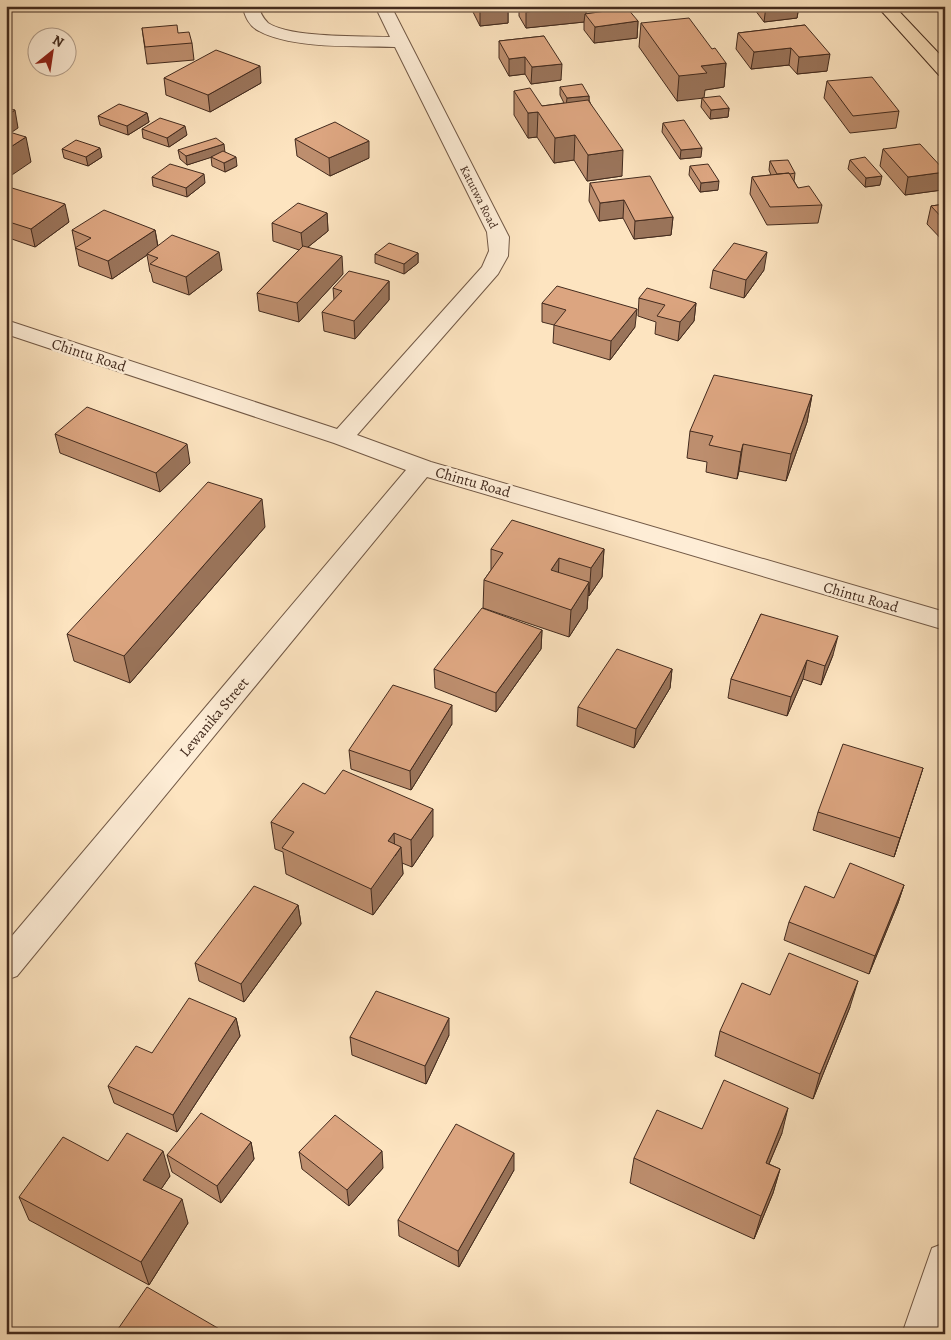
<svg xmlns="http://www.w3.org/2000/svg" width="951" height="1340" font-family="Alegreya,serif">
  <rect width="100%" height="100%" fill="#fde4c0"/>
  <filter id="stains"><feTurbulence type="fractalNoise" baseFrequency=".004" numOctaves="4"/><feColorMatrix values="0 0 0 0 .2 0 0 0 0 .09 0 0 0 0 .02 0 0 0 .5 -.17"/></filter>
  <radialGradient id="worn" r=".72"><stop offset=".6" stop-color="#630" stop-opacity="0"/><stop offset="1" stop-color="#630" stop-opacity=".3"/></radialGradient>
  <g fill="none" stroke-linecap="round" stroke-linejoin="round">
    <g stroke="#725946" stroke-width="2">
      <path id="minor" d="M243,6H259C260,13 263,18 268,23C290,38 362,36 390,37L375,6H391L509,237L508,256L498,274L357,435L431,462L945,612V630L427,477L17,976L6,980V943L406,470L334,443L6,334V320L337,429L482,267L489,251L487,232L395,47C358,46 291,49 259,31C250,27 244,16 243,6Z
        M945,1243V1320L940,1334H902L932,1248Z"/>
    </g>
    <g stroke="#432b1e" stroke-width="2">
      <path id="major" d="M877,6H894L945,60V76L939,75Z"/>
    </g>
    <use href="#minor" fill="#feedd6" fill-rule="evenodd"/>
    <use href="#major" fill="#fde4c0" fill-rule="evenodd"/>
  </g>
  <path fill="#bd8e6e" stroke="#432b1e" d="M171,6H203L202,8Z
    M470,6H508V23L480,26Z
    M519,6H586V14L596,12L594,10V6H616L618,9L638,21L637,38L594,43L584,30V22L526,28L519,16Z
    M752,6H799L797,18L764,22Z
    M641,23L712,49L726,63L724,87L705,90L677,101L639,47Z
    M805,25L827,71L797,74L789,65L751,69L736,49L738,33Z
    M142,28L192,43L194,60L147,64Z
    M544,36L561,80L531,84L525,74L509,76L499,58V41Z
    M164,78L261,83L210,112L166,95Z
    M827,81L899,111L896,128L850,133L824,98Z
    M560,87L589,96V100L622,176L587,181L574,160L554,163L537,137L528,138L514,115V91L542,106L564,103L560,95Z
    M702,98L729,108L728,117L710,119L701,107Z
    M147,113L149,122L128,135L100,125L98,116Z
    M663,123L701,157L680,159L662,132Z
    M142,129L187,135L169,147L143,138Z
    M295,139L369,158L330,176L297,156Z
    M62,149L102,157L88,166L64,158Z
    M883,149L945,171V177L942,190L905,195L880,166Z
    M178,150L224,151L237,166L225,172L212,166L211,157L187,165L180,159Z
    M850,160L880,185L865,187L848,169Z
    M770,161L795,173L794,181L798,188L822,205L818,223L767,225L750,194L752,177L771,175L769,170Z
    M690,166L718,190L700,192L689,175Z
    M152,177L205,183L187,197L153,186Z
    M590,183L673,217L671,235L634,239L623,218L599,221L589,201Z
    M6,192L69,222L35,247L6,237Z
    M945,204V243L927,224L931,206Z
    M327,213L328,231L308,247L343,274L299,322L259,311L257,293L299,250L273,241L272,223Z
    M72,230H155L158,246L222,270L189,295L153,282L151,273L150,272L147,255L112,279L79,266Z
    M418,253V263L404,274L375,263V254Z
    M713,270H764L744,298L710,288Z
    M389,281V300L355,339L324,331L322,312L334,300L333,288Z
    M639,298L696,303L694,321L678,341L655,334L656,322L638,316Z
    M542,303L635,327L610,360L553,343L554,325L542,322Z
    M812,395L807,422L786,481L739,471L737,479L706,472L707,462L687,458L690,431Z
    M55,434L190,463L160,492L60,453Z
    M265,527L130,683L74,661L67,634Z
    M491,549H604L602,577L589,596L588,595L587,609L569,637L483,608L484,580L491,570Z
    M761,614L833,655L821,685L803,679L787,716L728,698L731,679Z
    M542,630L541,649L496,712L435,688L434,669Z
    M672,669L670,688L634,748L577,726L578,707Z
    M452,724L411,790L351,769L349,750Z
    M945,750V759L942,758Z
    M923,768L894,857L813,830L818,812Z
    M325,794L433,836L412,867L402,863L403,874L373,915L286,874L283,852L275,849L271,822Z
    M904,885L898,903L869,974L784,940L789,922L834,898Z
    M298,905L301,924L244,1002L199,981L195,963Z
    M770,995L850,1007L813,1099L715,1056L720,1031Z
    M236,1018L240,1036L177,1132L114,1103L108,1086L152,1053Z
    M449,1035L426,1084L352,1055L350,1037Z
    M702,1129L782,1133L769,1164L780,1169L773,1193L754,1239L630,1183L634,1158Z
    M251,1142L254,1159L221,1203L172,1172L167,1155Z
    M299,1152L383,1168L349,1206L302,1169Z
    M108,1161L170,1176L161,1189L188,1223L149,1285L29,1220L19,1197Z
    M514,1170L459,1267L399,1236L398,1220Z
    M118,1329L228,1334H120Z"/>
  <path fill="#9a745a" stroke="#432b1e" d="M508,6V23L480,26V9Z
    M581,6H586V15L585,14L584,22L526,28V12Z
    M766,6H799L797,18L764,22Z
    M638,21L637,38L594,43L595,27Z
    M791,48L789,65L751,69L754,52Z
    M830,54L827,71L797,74L799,57Z
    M525,57V74L509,76V59Z
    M726,63L724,87L705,90L704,98L677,101L679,76L701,66Z
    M562,64L561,80L531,84L532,67Z
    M260,66L261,83L210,112L208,95Z
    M589,96V104L566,107L567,98Z
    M729,108L728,117L710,119L711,110Z
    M15,110L18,128L6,136V116Z
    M538,112L537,137L528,138V113Z
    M147,113L149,122L128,135L127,126Z
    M185,126L187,135L169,147L167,138Z
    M575,135L574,160L554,163L555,138Z
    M26,137L31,162L6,179V150Z
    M369,141V158L330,176L329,158Z
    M224,144L225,153L187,165L186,156Z
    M100,148L102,157L88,166L86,157Z
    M702,148L701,157L680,159L681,150Z
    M623,150L622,176L587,181L588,155Z
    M236,157L237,166L225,172L224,163Z
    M945,172V177L942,190L905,195L908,177Z
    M204,174L205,183L187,197L186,188Z
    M882,176L880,185L865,187L866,178Z
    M719,181L718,190L700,192L701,183Z
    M624,200L623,218L599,221L600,203Z
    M65,204L69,222L35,247L31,229Z
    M327,213L328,231L303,251L301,233Z
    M673,217L671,235L634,239L635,221Z
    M155,230L158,248L147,254V255L112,279L108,261Z
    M219,252L222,270L189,295L186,277Z
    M767,252L764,270L744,298L746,280Z
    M418,253V263L404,274V264Z
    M342,256L343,274L299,322L297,303Z
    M389,281V300L355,339L354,321Z
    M696,303L694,321L678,341L680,322Z
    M637,309L635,327L610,360L611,341Z
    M812,395L807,422L786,481L791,454Z
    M187,444L190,463L160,492L156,473Z
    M743,444L739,471L737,479L741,452Z
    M262,499L265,527L130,683L124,656Z
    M604,549L602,577L589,596L591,568Z
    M559,558L558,585L551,570Z
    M589,582L587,609L569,637L571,610Z
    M542,630L541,649L496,712V693Z
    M838,636L833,655L821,685L825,666Z
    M807,660L803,679L787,716L791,697Z
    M672,669L670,688L634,748L636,729Z
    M452,705V724L411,790L410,771Z
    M923,768L917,787L894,857L900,838Z
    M433,809V836L412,867L411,840Z
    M394,833L395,856L401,847L403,874L373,915L371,889L388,841Z
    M904,885L898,903L869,974L875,956Z
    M298,905L301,924L244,1002L241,984Z
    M858,981L850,1007L813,1099L820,1074Z
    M236,1018L240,1036L177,1132L173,1115Z
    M449,1018V1035L426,1084L425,1066Z
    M788,1108L782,1133L759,1187L766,1163Z
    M251,1142L254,1159L221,1203L217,1186Z
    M163,1151L170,1176L151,1204L143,1180Z
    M382,1151L383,1168L349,1206L347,1190Z
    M514,1153V1170L459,1267L458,1251Z
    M780,1169L773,1193L754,1239L761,1216Z
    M182,1199L188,1223L149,1285L141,1262Z"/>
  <path fill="#dca580" stroke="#432b1e" d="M478,6H508L480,9Z
    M523,6H581L526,12Z
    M597,6H616L618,9L600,11Z
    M627,8L638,21L595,27L585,14Z
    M689,18L712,49L715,48L726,63L701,66L707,73L679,76L641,23Z
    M177,25L178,33L189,32L192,43L145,47L142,28Z
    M805,25L830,54L799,57L791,48L754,52L738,33Z
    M544,36L562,64L532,67L525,57L509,59L499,41Z
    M216,50L260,66L208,95L164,78Z
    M872,77L899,111L853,116L827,81Z
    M582,84L589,96L567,98L560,87Z
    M530,88L542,106L588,100L623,150L588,155L575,135L555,138L538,112L528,113L514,91Z
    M720,96L729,108L711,110L702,98Z
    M119,104L147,113L127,126L98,116Z
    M6,108L15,110L6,116Z
    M160,118L185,126L167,138L142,129Z
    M684,120L702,148L681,150L663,123Z
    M335,122L369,141L329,158L295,139Z
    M6,131L26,137L6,150Z
    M216,138L224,144L186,156L178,150Z
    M76,140L100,148L86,157L62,149Z
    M920,144L945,171V172L908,177L883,149Z
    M223,151L236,157L224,163L211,157Z
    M865,157L882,176L866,178L850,160Z
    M788,160L795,173L790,174L789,173L777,174L770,161Z
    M170,164L204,174L186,188L152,177Z
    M708,164L719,181L701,183L690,166Z
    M789,173L798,188L809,186L822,205L770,207L752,177Z
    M650,176L673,217L635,221L624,200L600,203L590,183Z
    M12,188L65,204L31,229L6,221V192Z
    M298,203L327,213L301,233L272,223Z
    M945,204V221L931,206Z
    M104,210L155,230L108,261L75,248L91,238L72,230Z
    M172,235L219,252L186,277L150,264L158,258L147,254Z
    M389,243L418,253L404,264L375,254Z
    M734,243L767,252L746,280L713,270Z
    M303,246L342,256L297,303L257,293Z
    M349,271L389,281L354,321L322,312L342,291L333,288Z
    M557,286L637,309L611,341L554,325L566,310L542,303Z
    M647,288L696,303L680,322L657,316L665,305L639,298Z
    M714,375L812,395L791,454L743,444L741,452L709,445L713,436L690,431Z
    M87,407L187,444L156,473L55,434Z
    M208,482L262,499L124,656L67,634Z
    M512,520L604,549L591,568L559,558L551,570L589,582L571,610L484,580L503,553L491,549Z
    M482,608L542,630L496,693L434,669Z
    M761,614L838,636L825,666L807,660L791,697L731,679Z
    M617,649L672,669L636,729L578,707Z
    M393,685L452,705L410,771L349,750Z
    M843,744L923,768L900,838L818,812Z
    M343,770L433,809L411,840L394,833L388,841L401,847L371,889L282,848L294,832L271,822L303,783L325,794Z
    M850,863L904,885L875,956L789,922L805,886L834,898Z
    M254,886L298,905L241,984L195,963Z
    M789,953L858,981L820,1074L720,1031L742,983L770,995Z
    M376,991L449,1018L425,1066L350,1037Z
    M189,998L236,1018L173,1115L108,1086L136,1046L152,1053Z
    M724,1080L788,1108L766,1163L780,1169L761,1216L634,1158L657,1110L702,1129Z
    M201,1113L251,1142L217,1186L167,1155Z
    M335,1115L382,1151L347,1190L299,1152Z
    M456,1124L514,1153L458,1251L398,1220Z
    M127,1133L163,1151L143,1180L182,1199L141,1262L19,1197L63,1137L108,1161Z
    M147,1287L228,1334H127L118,1329Z"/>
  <g text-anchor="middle" stroke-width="5" stroke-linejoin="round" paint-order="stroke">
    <g font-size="12" fill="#432b1e" stroke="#feedd6">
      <text transform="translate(479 197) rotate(63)" y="4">Katutwa Road</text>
    </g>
    <g font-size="15" fill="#432b1e" stroke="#feedd6">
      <text transform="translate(89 355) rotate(18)" y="5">Chintu Road</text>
      <text transform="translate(473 482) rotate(16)" y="5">Chintu Road</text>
      <text transform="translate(861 597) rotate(16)" y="5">Chintu Road</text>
      <text transform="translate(214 717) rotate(-50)" y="5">Lewanika Street</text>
    </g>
  </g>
  <rect width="951" height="1340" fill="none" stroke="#fde4c0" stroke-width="25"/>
  <rect x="8" y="8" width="936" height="1325" fill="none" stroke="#432b1e" stroke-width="2.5"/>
  <rect x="12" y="12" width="926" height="1315" fill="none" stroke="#432b1e"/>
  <g transform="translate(52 52) rotate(30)"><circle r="24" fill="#feedd6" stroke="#b39f8c"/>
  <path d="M0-4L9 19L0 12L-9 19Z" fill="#8f2418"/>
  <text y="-8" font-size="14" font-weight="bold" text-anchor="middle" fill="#432b1e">N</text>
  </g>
  <rect width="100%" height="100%" filter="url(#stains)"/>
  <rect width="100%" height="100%" fill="url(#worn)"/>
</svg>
